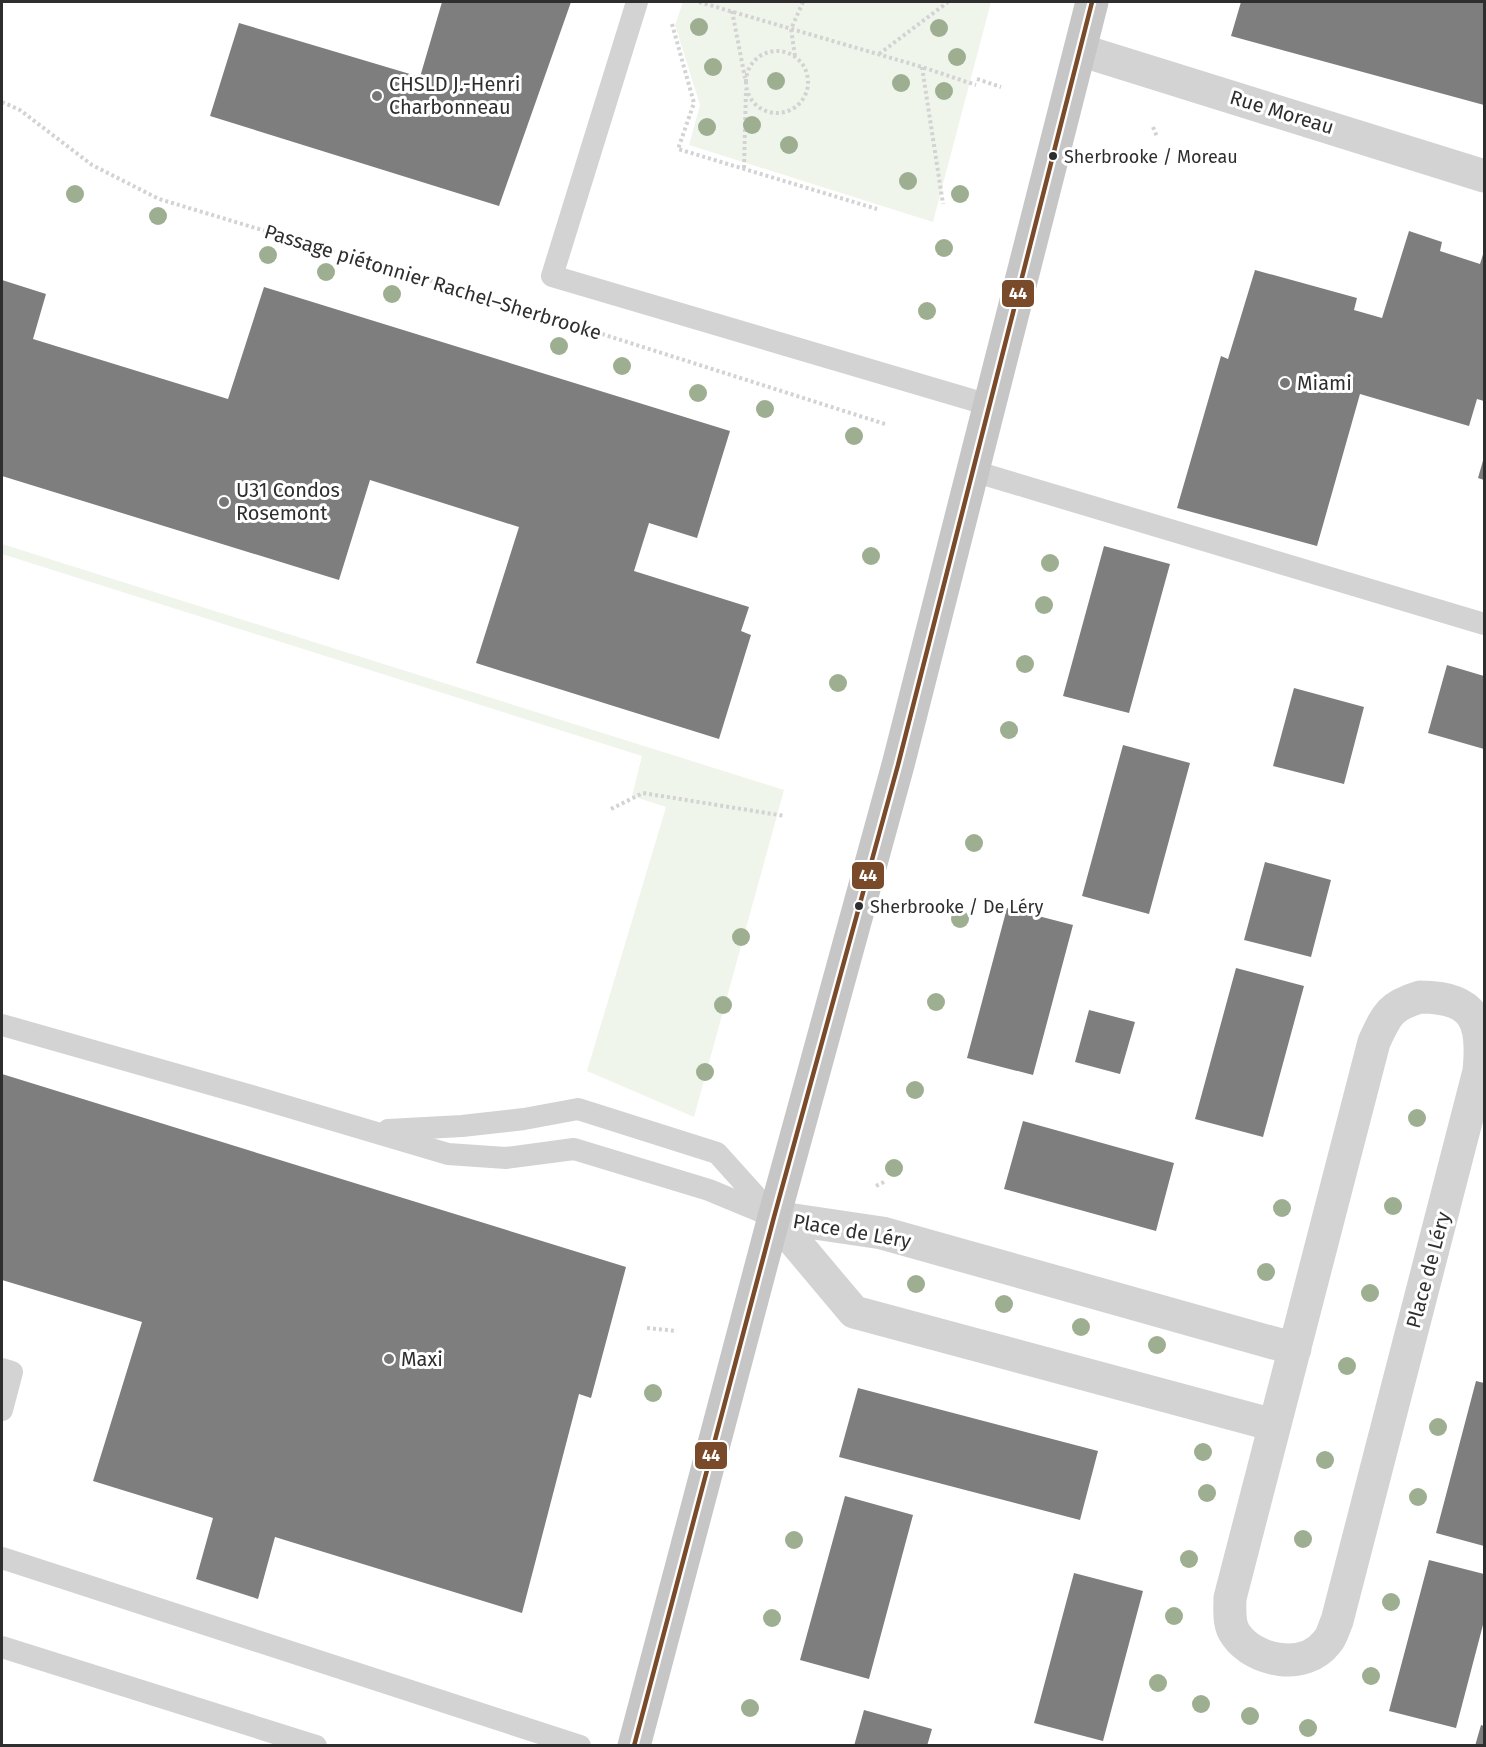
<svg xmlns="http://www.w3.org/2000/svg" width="1486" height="1747" font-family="'Fira Sans',sans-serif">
  <rect width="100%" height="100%" fill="#fff"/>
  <path fill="#f0f5eb" d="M683,2H991L933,222L689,145L700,105L675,25Z
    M2,544L784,790L694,1117L587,1071L666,807L632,796L642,756L2,554Z"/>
  <path fill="#7e7e7e" d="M442,2H571L499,206L210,116L239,23L420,77Z
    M1241,2H1484V105L1231,36Z
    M1409,231L1442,242L1440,251L1480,264L1484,251V401L1477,399L1469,426L1360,394L1317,546L1177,508L1221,356L1228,359L1255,270L1357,298L1354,310L1382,318Z
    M2,280L46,294L33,339L228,399L264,287L730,431L697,538L649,523L634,571L749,607L741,631L751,635L719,739L476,663L519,527L370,480L339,580L2,476Z
    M1484,457V480L1478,478Z
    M1104,546L1170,564L1129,713L1063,696Z
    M1447,665L1484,676V749L1428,733Z
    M1294,688L1364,707L1344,784L1273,766Z
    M1123,745L1190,763L1149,914L1082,896Z
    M1265,862L1331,880L1311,957L1244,940Z
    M1007,908L1073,925L1033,1075L967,1058Z
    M1236,968L1304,986L1263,1137L1195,1119Z
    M1089,1010L1135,1022L1120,1074L1075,1062Z
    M2,1074L626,1267L591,1398L579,1394L522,1613L275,1537L258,1599L196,1579L213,1518L93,1481L142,1322L2,1280Z
    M1023,1121L1174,1163L1156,1231L1004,1189Z
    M1476,1381L1484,1383V1546L1436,1533Z
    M858,1388L1098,1451L1080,1520L839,1457Z
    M845,1496L913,1515L869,1679L800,1660Z
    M1429,1560L1484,1574V1621L1456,1728L1389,1711Z
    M1074,1573L1143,1591L1103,1741L1034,1723Z
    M864,1710L932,1729L927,1746H854Z
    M1481,1725L1484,1726V1746H1475Z"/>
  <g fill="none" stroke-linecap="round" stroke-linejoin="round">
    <path stroke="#d3d3d3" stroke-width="4" stroke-dasharray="3 3" stroke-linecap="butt" d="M699,2L922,67L976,85
      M732,11L745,78
      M672,24L694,103L678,149L877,209
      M746 82a31 31 0 1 1 62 0a31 31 0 1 1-62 0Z
      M879,54L948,2
      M795,56L791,29L803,2
      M922,67L943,204
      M977,79L1001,87
      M2,102L20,110L92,165L159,199L535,312
      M1153,127L1157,137
      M744,168L746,89
      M602,334L885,424
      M611,809L643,793L785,816
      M876,1186L884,1182
      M647,1328L677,1331"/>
    <path stroke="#d3d3d3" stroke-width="22" d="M637,2L552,276L989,405
      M973,471L1484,624
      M2,1025L252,1096L448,1154L506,1158L574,1149L709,1190L774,1217
      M388,1130L462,1126L524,1119L578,1109L717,1153L770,1212
      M2,1369L12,1372L2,1410
      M2,1558L580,1746
      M2,1647L316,1746"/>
    <path stroke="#d3d3d3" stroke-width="33" d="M1080,50L1484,176
      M1420,997C1475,997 1484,1021 1479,1071L1337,1621C1334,1627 1332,1637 1327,1642C1305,1671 1255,1662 1236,1635C1228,1625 1230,1610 1230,1598L1374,1042C1387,1014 1390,1006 1420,997Z
      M774,1217L854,1312L1274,1425
      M774,1217L882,1233L1295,1349"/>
    <path stroke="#c6c6c6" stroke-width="33" d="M634,1746L774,1217L898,765L1092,2"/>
    <g stroke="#fff" stroke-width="9">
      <path id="bus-1" d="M634,1746L774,1217L898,765L1092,2"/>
    </g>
    <use href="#bus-1" stroke="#7a4b2a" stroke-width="4.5"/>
  </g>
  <g fill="#9eaf91">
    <circle cx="699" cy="27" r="9"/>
    <circle cx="939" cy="28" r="9"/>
    <circle cx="957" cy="57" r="9"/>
    <circle cx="713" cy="67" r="9"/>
    <circle cx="776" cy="81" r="9"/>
    <circle cx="901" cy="83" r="9"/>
    <circle cx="944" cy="91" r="9"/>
    <circle cx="752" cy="125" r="9"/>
    <circle cx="707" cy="127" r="9"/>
    <circle cx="789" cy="145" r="9"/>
    <circle cx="908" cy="181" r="9"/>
    <circle cx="75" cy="194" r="9"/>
    <circle cx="960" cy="194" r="9"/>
    <circle cx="158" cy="216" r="9"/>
    <circle cx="944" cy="248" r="9"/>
    <circle cx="268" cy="255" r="9"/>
    <circle cx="326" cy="272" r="9"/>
    <circle cx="392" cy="294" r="9"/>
    <circle cx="927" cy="311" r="9"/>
    <circle cx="559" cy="346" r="9"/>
    <circle cx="622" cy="366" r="9"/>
    <circle cx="698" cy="393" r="9"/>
    <circle cx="765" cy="409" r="9"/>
    <circle cx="854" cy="436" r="9"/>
    <circle cx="871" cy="556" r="9"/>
    <circle cx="1050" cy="563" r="9"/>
    <circle cx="1044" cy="605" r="9"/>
    <circle cx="1025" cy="664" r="9"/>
    <circle cx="838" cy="683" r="9"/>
    <circle cx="1009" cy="730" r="9"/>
    <circle cx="974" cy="843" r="9"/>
    <circle cx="960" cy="919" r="9"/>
    <circle cx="741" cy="937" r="9"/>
    <circle cx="936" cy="1002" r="9"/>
    <circle cx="723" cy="1005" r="9"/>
    <circle cx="705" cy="1072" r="9"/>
    <circle cx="915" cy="1090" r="9"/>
    <circle cx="1417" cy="1118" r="9"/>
    <circle cx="894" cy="1168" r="9"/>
    <circle cx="1393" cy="1206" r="9"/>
    <circle cx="1282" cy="1208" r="9"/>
    <circle cx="1266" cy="1272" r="9"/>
    <circle cx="916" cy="1284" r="9"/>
    <circle cx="1370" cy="1293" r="9"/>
    <circle cx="1004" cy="1304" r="9"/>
    <circle cx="1081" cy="1327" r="9"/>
    <circle cx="1157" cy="1345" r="9"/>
    <circle cx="1347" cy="1366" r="9"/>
    <circle cx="653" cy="1393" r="9"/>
    <circle cx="1438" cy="1427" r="9"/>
    <circle cx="1203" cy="1452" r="9"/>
    <circle cx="1325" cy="1460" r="9"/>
    <circle cx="1207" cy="1493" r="9"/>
    <circle cx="1418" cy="1497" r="9"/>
    <circle cx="1303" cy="1539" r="9"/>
    <circle cx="794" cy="1540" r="9"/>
    <circle cx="1189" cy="1559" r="9"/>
    <circle cx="1391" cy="1602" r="9"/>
    <circle cx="1174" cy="1616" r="9"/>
    <circle cx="772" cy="1618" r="9"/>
    <circle cx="1371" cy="1676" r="9"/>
    <circle cx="1158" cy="1683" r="9"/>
    <circle cx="1201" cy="1704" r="9"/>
    <circle cx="750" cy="1708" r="9"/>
    <circle cx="1250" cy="1716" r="9"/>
    <circle cx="1308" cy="1728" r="9"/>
  </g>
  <g fill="#777" stroke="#fff" stroke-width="2">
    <circle cx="377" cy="96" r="6"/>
    <circle cx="1285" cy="383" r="6"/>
    <circle cx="224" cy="502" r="6"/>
    <circle cx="389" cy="1359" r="6"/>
  </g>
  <g fill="#2e2e2e" stroke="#fff" stroke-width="2">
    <circle cx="1053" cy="156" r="5"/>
    <circle cx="859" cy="906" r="5"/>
  </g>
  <g text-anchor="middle" stroke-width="6" stroke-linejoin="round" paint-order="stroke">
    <g font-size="18" fill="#2e2e2e" stroke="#fff" text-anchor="start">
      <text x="1064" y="163">Sherbrooke / Moreau</text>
      <text x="870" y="913">Sherbrooke / De Léry</text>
    </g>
    <g font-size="20" fill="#2e2e2e" stroke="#fff" text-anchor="start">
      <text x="389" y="91">CHSLD J.-Henri<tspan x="389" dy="23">Charbonneau</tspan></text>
      <text x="1297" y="390">Miami</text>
      <text x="236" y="497">U31 Condos<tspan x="236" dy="23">Rosemont</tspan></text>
      <text x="401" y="1366">Maxi</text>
    </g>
    <g font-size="20" fill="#2e2e2e" stroke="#fff">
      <text transform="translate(1282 112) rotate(17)" y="7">Rue Moreau</text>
      <text transform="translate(433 282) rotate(17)" y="7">Passage piétonnier Rachel–Sherbrooke</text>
      <text transform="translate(852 1231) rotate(10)" y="7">Place de Léry</text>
      <text transform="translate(1428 1270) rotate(-75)" y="7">Place de Léry</text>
    </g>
  </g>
  <g stroke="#fff" stroke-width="2">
    <rect x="1001" y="279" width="34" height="29" rx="6" fill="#7a4b2a"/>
    <rect x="851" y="861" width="34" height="29" rx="6" fill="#7a4b2a"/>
    <rect x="694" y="1441" width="34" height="29" rx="6" fill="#7a4b2a"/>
  </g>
  <g font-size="16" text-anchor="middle" font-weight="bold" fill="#fff">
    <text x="1018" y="299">44</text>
    <text x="868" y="881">44</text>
    <text x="711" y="1461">44</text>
  </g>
  <rect width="1486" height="1747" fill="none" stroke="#2e2e2e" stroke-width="6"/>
</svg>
